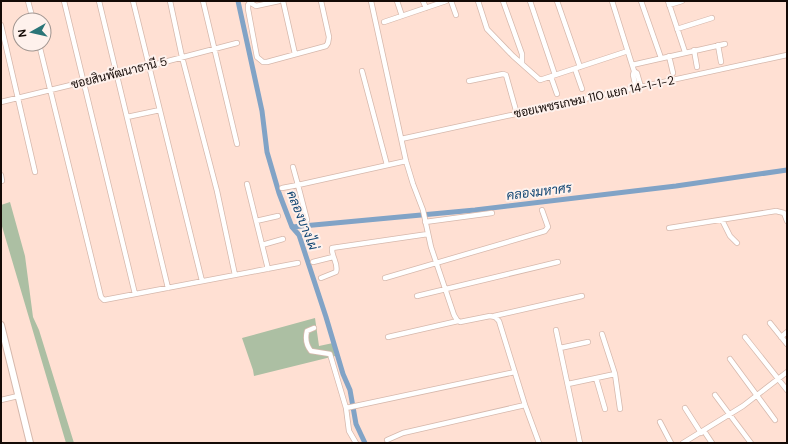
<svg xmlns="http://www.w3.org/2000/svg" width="788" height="444" font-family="'DM Sans',Sarabun,sans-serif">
  <rect width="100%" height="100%" fill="#ffe0d3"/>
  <path fill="#acbfa3" d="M10,202L25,256L33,317L39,330L74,443H66L1,223V205Z
    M315,318L319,346L333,343L335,356L254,376L253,370L242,338Z"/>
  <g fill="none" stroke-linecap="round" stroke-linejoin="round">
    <path stroke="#81a3c6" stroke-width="5" d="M238,1L262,111L267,152L279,193L292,227L299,235L326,317L343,374L350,390L356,424L365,443
      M292,227L475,210L676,186L787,170"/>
    <g stroke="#d6b8ac" stroke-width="6">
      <path id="minor" d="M28,1L33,20
        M64,1L135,294
        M99,1L168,288
        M133,1L202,281
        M170,1L182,57L217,191L235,275
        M203,1L237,144
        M251,1L248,5V9L257,57L263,62H267L326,46L328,43L329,37L321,1
        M283,1L295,54
        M371,1L406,161L413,184L423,210L431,247L454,315L457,320L460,322L490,316L495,317L499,321L525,405L539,443
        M397,1L402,16
        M423,1L426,8
        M451,1L456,15
        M478,1L487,29L513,56L540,80L628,51
        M503,1L522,54V63
        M530,1L555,75
        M557,1L580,67
        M612,1L634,71L633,75L636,88
        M641,1L661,58
        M668,1L685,52
        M251,3L256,6L279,1
        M669,5L682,1
        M384,22L446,1
        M1,25L35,172
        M677,29L712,18
        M39,44L101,297L104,300L298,263
        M718,45L721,62
        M694,50L697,67
        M669,56L673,73
        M632,65L725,44
        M575,69L582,89
        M362,71L387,165
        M634,71L637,73L641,87
        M551,77L557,94
        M469,81L503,74L506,75L517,114
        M1,102L149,66L237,43
        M127,117L160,110
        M401,139L787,55
        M1,175L2,181
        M247,184L268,269
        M282,188L298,185L293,167
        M307,220L298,185L406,161
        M722,220L730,236L737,243
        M256,221L278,216
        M425,222L492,213
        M669,228L776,211L784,213L787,221
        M262,245L283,239
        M313,262L333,257
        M321,278L336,272C339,264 331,256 332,248L428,234
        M385,278L545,231L548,227L542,210
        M417,296L558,262
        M494,316L582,296
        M770,323L787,344
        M314,328L307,331C305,339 306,345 311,351L330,354L346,408L349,431L356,443
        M556,330L580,443
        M602,334L615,374L620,409
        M388,337L458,321
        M745,337L787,390
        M781,337L787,332
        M560,348L588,342
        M730,359L775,420
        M596,378L605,409
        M568,384L615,374
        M715,395L751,443
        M1,400L18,396
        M346,408L515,372
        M685,408L701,433
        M660,422L671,443
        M704,431L712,443
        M387,440L403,433L525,405
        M683,443L743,406L787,372"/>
    </g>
    <g stroke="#d6b8ac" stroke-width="8">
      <path id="tertiary" d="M1,325L30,443"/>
    </g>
    <use href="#minor" stroke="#fff" stroke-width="4.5"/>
    <use href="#tertiary" stroke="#fff" stroke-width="6"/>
  </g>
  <g text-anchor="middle" stroke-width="4" stroke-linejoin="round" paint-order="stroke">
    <g font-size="12" fill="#140a06" stroke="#fef1ec">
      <text transform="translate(119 73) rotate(-14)" y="4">ซอยสินพัฒนาธานี 5</text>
      <text transform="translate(594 97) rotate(-12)" y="4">ซอยเพชรเกษม 110 แยก 14-1-1-2</text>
    </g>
    <g font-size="13" font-style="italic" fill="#114673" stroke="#fef1ec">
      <text transform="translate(539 191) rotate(-7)" y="5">คลองมหาศร</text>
      <text transform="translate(303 220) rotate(68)" y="5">คลองบางไผ่</text>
    </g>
  </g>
  <rect width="788" height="444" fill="none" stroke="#140a06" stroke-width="4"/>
  <g transform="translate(32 32) rotate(262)"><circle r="19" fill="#fef1ec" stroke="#a09590"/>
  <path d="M0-3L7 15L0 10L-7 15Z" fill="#2a7578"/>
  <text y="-6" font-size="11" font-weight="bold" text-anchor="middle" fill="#140a06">N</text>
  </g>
</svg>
